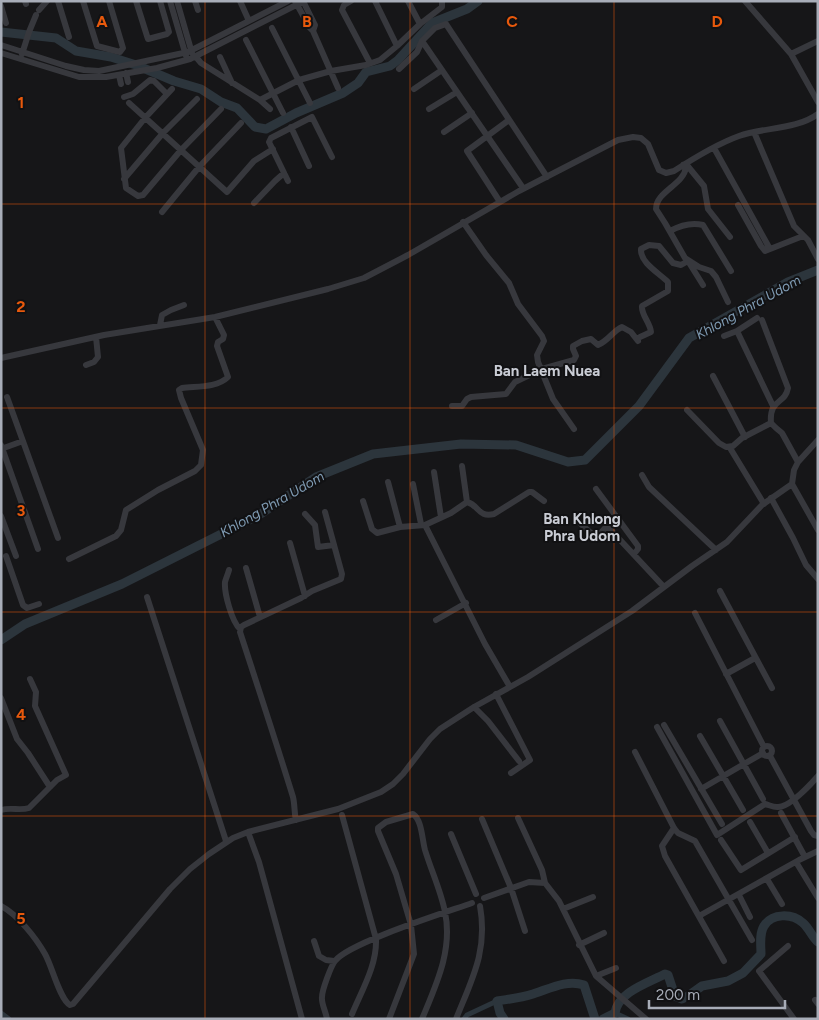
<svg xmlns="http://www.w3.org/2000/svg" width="819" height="1020" font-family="Figtree,sans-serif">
  <rect width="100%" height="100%" fill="#161618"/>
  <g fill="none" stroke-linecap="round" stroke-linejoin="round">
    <path stroke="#2c353c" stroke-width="5" d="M1,1013L9,1019
      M615,1013L628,1019
      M464,1019L467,1015L497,1001"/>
    <path stroke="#2c353c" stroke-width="9" d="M1,32L56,38L76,51L111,57L136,65L174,81L201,89L221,102L237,108L255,127L266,129L296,113L343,93L358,83L366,72L390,66L398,60L432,23L467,9L478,1
      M1,640L25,624L122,584L259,515L316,477L373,454L461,444L516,445L568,462L585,460L639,406L689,338L788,282L818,270
      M504,1019L500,1013L497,1001C509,999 521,998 533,994C549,989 567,979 584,985L595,1019
      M603,1019L615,1013C618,992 648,983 665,974L668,975L675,996L682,999L688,996L702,986L728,981L743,973L761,954C761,946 759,934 764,926C772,913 792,913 803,923C809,928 812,937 818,942"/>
    <path stroke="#37383d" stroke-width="6" d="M25,1L26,4
      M58,1L69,37
      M83,1L97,46L120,52L123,48L109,1
      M136,1L147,36L148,39L167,34L169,32L160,1
      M170,1L186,56
      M177,1L192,53
      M195,1L198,10
      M240,1L249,21
      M295,1L310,28L313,31L338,88
      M303,1L315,25L313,31
      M351,1L344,5L342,10L370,63
      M375,1L397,46
      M408,1L420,24
      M745,1L791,54L818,102
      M1,6L6,23
      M39,10L47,1
      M272,28L310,103
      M246,40L283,113
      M1,45L66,66L84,70L99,71L188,52L288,1
      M1,53L79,77H106L157,68L190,59L304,1
      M22,54L29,32L36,15
      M791,54L818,41
      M196,57L201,63L260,100L299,80L331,71L366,65L380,60L397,46L420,24L442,7V1
      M220,57L232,83
      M399,69L417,52L422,41
      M126,73L128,82
      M119,75L121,84
      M172,89L145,118L121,148L126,188L138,196L143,195L181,150L221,109
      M414,89L442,70
      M124,97L133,94L150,80L154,81L167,94
      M260,100L270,109
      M129,103L227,192L254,161L273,149
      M429,109L457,92
      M291,127L309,166
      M444,132L472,113
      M754,132L794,226L808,240L818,259
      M714,148L770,249
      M686,164L704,186L708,209L730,237
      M683,165L686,167C684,185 656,191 656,209L665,223L685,258L699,267L711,271L716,277L728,302
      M124,179L163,133L197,99
      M288,181L269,142L271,138L312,117L332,157
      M523,188L422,41L435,28L446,24L547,177
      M500,202L467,151L509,120
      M254,203L275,181L284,173
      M738,205L761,246L765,251L803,236
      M162,212L199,167L241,123
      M463,222L486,255L509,283L518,304L542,336L544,341L537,355L538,362L553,399L574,429
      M670,231C681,225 691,222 703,225L731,271
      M762,320L788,388C785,405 769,398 771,423
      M160,325L162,315L171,310L184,305
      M737,331L757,318
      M724,336L737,331L773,406
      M640,337L651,332C650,322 641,315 642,306L668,291V282C659,273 640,263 641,249L649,245L659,246L673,263L681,265L688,261L703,285
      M1,358L104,335L215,317L328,289L364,278L408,255L519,191L618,140L633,137L641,138L648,144L659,170L666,173L674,171C694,158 717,144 739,136C764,127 796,130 818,114
      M86,365L94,362L98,357L96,337
      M713,376L745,437
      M7,397L58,538
      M452,406H462L467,399L471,397L506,394L515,382L542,369L574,360L576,356L573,349V346L582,341L591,339L598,345C608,341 613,331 622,327L631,332L638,341
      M687,410L719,443L726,447L733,446L742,438L771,423L776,428L782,433L798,462
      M818,440L798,462L794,470L792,484L818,530
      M1,445L38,549
      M730,448L764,504
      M1,449L23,441
      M462,466L467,502
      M434,472L441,517
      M642,475L649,487L716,550
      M388,482L400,527
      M413,484L421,524
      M596,489L638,546V549L634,554
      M771,498L793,538L806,565L818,579
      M363,501L372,529L377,533L400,527L425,525L451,513L467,502C479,505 478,518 494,514L529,492H532L544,501
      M305,514L315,525L318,547L334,545
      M1,516L16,556
      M580,523L594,536H598L606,527H608L664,587
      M425,525L485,644L510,687
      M290,543L305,596
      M6,556L23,605L27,608L39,604
      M69,559L116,536L121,530L126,510L158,490L195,471L201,465L203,450L181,398L179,390L182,388C196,386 217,388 228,377L217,346L218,342L223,339L224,335L215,317
      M246,568L260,617
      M229,570C228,574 226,578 225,582C224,593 232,622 240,629
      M720,591L772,688
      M147,597L226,841
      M695,613L764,747
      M436,620L466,603
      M726,674L755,658
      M496,694L530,760L511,773
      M1,698L17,739L28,753L50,787
      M474,707L488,721L519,761
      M720,721L763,799
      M664,725L722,824
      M657,727L717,835L765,804C769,805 773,807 777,807C789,808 810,785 818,776
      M700,736L743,810
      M762 751a5 5 0 1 1 10 0a5 5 0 1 1-10 0Z
      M635,752L674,828L678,833L695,841L752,940
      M770,756L811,831L814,835L818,836
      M701,789L763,753
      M1,810C11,807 20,811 29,808L57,780L66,775L35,706L36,692L30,679
      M781,813L805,857
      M342,815L376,939C377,965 362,990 352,1014
      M518,818L542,870L545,883
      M482,819L511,888L525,931
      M296,820C294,812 295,805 293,797C276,742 258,687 240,632L241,627L244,625L301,598L312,591L341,579L342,574L325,512
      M750,822L768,853
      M674,828L662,846L665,856L724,961
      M248,832L259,862L302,1019
      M451,834L476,894
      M721,840L741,870L795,837
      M796,862L818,898
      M767,879L782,904
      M739,895L750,917
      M484,898L529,882L545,883L559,901L596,976L646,1019
      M1,906C18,915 36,938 45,954C52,966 60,1000 70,1005L73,1004L170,889L190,869L209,854L233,838L248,832L338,809L381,792L393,784L403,774L430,739L440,729L474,707L528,677L632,611L692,566L727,542L762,505L792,484
      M563,909L593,897
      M699,916L799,860L818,851
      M314,941L319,956L326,960L334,961
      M579,945L604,933
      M788,946L759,971L794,1019
      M596,976L616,968
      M815,1000L818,1004
      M327,1019C326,1012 321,1003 322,997C322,990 331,966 335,961C348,943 447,912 472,903
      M389,1019L414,954L411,925L396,874L378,831V828L386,822L413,814C422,820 422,839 425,850C431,870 441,891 445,912C453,950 436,985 422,1019
      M456,1019C472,979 488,951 480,906"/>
  </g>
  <path fill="none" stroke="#e8590c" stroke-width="1" stroke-opacity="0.55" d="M205,1V1019M410,1V1019M614,1V1019M1,204H818M1,408H818M1,612H818M1,816H818"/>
  <g text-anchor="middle" stroke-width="4" stroke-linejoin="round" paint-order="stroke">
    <g font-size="14" font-style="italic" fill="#7f9bb3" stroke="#111113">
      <text transform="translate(748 307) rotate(-29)" y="5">Khlong Phra Udom</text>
      <text transform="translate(272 504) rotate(-30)" y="5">Khlong Phra Udom</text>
    </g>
    <g font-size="15" font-weight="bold" fill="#c9ccd4" stroke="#111113">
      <text x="547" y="376">Ban Laem Nuea</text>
      <text x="582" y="524">Ban Khlong<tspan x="582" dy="17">Phra Udom</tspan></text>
    </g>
  </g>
  <g font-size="16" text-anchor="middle" font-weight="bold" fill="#e8590c" stroke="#111113" stroke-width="4" stroke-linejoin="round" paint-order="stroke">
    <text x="102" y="27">A</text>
    <text x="307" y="27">B</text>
    <text x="512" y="27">C</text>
    <text x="717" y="27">D</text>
    <text x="21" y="108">1</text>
    <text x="21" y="312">2</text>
    <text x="21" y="516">3</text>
    <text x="21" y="720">4</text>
    <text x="21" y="924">5</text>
  </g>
  <rect width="819" height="1020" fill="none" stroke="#a8adb8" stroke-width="5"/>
  <path d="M649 1000v8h136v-8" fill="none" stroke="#a8adb8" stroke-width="2.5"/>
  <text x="656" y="1000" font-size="15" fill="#a8adb8" stroke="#111113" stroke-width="4" paint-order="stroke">200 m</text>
</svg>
